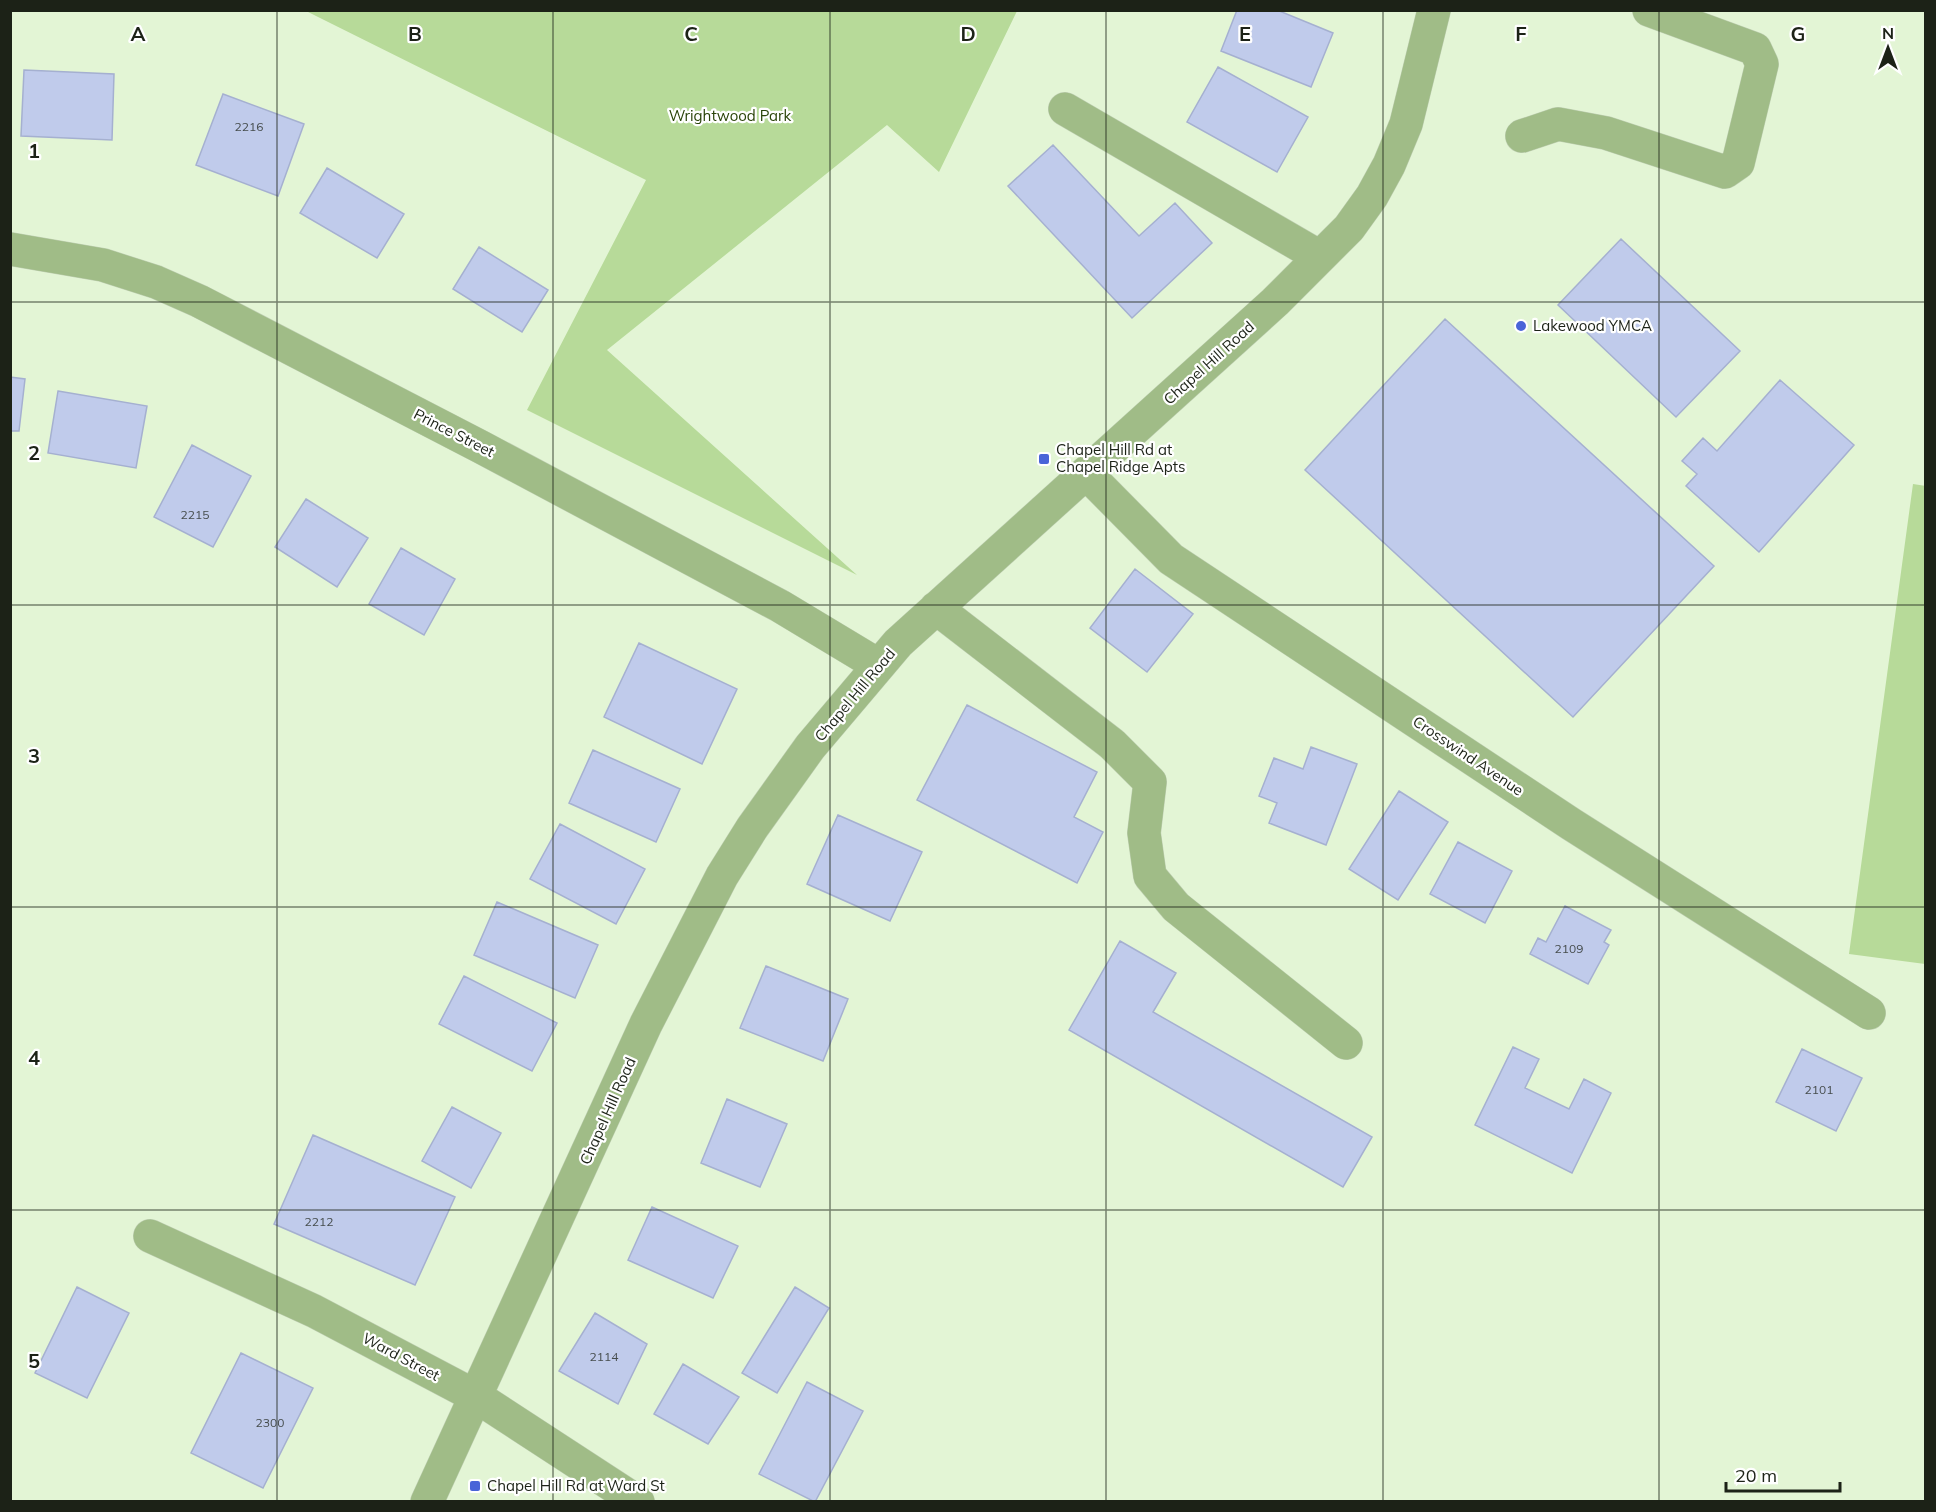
<svg xmlns="http://www.w3.org/2000/svg" width="1936" height="1512" font-family="Mulish,sans-serif">
  <rect width="100%" height="100%" fill="#e3f5d5"/>
  <path fill="#b7da99" d="M306,11H1017L939,172L887,125L607,350L857,575L527,410L646,180Z
    M1913,484L1926,486L1925,964L1849,954Z"/>
  <path fill="#c0cbeb" stroke="#a5b0d0" stroke-width="1.5" d="M1237,10H1277L1333,33L1311,87L1221,51Z
    M1218,67L1308,117L1277,172L1187,122Z
    M24,70L114,74L112,140L21,136Z
    M223,94L304,124L278,196L196,165Z
    M1053,145L1139,236L1175,203L1212,243L1132,318L1008,186Z
    M327,168L404,214L377,258L300,213Z
    M1621,239L1740,351L1676,417L1558,305Z
    M479,247L548,290L522,332L453,289Z
    M1445,319L1714,566L1573,717L1305,470Z
    M10,377L25,379L19,431H10Z
    M1780,380L1854,445L1759,552L1686,486L1697,474L1682,461L1703,438L1717,451Z
    M58,391L147,406L136,468L48,453Z
    M192,445L251,476L213,547L154,517Z
    M306,499L368,538L337,587L275,547Z
    M401,548L455,579L424,635L369,604Z
    M1135,569L1193,614L1147,672L1090,628Z
    M639,643L737,689L702,764L604,717Z
    M967,705L1097,772L1074,817L1103,832L1077,883L917,800Z
    M1311,747L1357,764L1326,845L1269,823L1277,803L1259,796L1274,758L1303,769Z
    M593,750L680,789L656,842L569,803Z
    M1399,791L1448,822L1398,900L1349,869Z
    M838,815L922,852L890,921L807,884Z
    M560,824L645,869L616,924L530,879Z
    M1458,842L1512,871L1485,923L1430,894Z
    M497,902L598,945L575,998L474,955Z
    M1565,906L1611,930L1604,942L1609,945L1588,984L1530,954L1538,938L1546,942Z
    M1120,941L1176,973L1153,1012L1372,1137L1343,1187L1069,1030Z
    M766,966L848,999L823,1061L740,1028Z
    M464,976L557,1023L532,1071L439,1024Z
    M1513,1047L1539,1059L1525,1088L1569,1109L1584,1079L1611,1093L1572,1173L1475,1125Z
    M1802,1049L1862,1078L1836,1131L1776,1102Z
    M727,1099L787,1124L760,1187L701,1163Z
    M452,1107L501,1133L471,1188L422,1161Z
    M313,1135L455,1197L415,1285L274,1224Z
    M652,1207L738,1246L713,1298L628,1260Z
    M77,1287L129,1313L87,1398L35,1373Z
    M795,1287L829,1308L777,1393L742,1373Z
    M595,1313L647,1344L618,1404L559,1371Z
    M241,1353L313,1388L263,1488L191,1453Z
    M683,1364L739,1397L708,1444L654,1414Z
    M807,1382L863,1411L815,1502L759,1474Z"/>
  <g fill="none" stroke-linecap="round" stroke-linejoin="round">
    <g stroke="#bfcfb3" stroke-width="34">
      <path id="minor" d="M1065,109L1320,257
        M1522,136L1558,124L1606,133L1725,172L1738,163L1762,64L1755,49L1649,10
        M10,249L103,265L156,282L199,301L481,447L780,606L878,665
        M1087,474L1171,559L1571,824L1869,1013
        M936,608L1112,744L1150,782L1144,833L1150,876L1176,907L1346,1043
        M150,1236L314,1311L477,1397L638,1502
        M427,1502L646,1024L722,876L752,828L810,747L898,643L1275,302L1349,228L1372,196L1389,165L1406,124L1434,10"/>
    </g>
    <use href="#minor" stroke="#a0bc87" stroke-width="33"/>
  </g>
  <path fill="none" stroke="#1c2217" stroke-width="1.5" stroke-opacity="0.55" d="M277,10V1502M553,10V1502M830,10V1502M1106,10V1502M1383,10V1502M1659,10V1502M10,302H1926M10,605H1926M10,907H1926M10,1210H1926"/>
  <g fill="#4964d8" stroke="#fff" stroke-width="2">
    <circle cx="1521" cy="326" r="6"/>
    <rect x="1038" y="453" width="12" height="12" rx="3"/>
    <rect x="469" y="1480" width="12" height="12" rx="3"/>
  </g>
  <g text-anchor="middle" stroke-width="4.5" stroke-linejoin="round" paint-order="stroke">
    <g font-size="12" fill="#454c4c">
      <text x="249" y="131">2216</text>
      <text x="195" y="519">2215</text>
      <text x="1569" y="953">2109</text>
      <text x="1819" y="1094">2101</text>
      <text x="319" y="1226">2212</text>
      <text x="604" y="1361">2114</text>
      <text x="270" y="1427">2300</text>
    </g>
    <g font-size="15" fill="#2a4409" stroke="#fff">
      <text x="730" y="121">Wrightwood Park</text>
    </g>
    <g font-size="15" fill="#1c2217" stroke="#fff" text-anchor="start">
      <text x="1533" y="331">Lakewood YMCA</text>
      <text x="1056" y="455">Chapel Hill Rd at<tspan x="1056" dy="17">Chapel Ridge Apts</tspan></text>
      <text x="487" y="1491">Chapel Hill Rd at Ward St</text>
    </g>
    <g font-size="15" fill="#1c2217" stroke="#fff">
      <text transform="translate(1209 363) rotate(-42)" y="5">Chapel Hill Road</text>
      <text transform="translate(454 433) rotate(27)" y="5">Prince Street</text>
      <text transform="translate(855 695) rotate(-50)" y="5">Chapel Hill Road</text>
      <text transform="translate(1468 756) rotate(34)" y="5">Crosswind Avenue</text>
      <text transform="translate(608 1111) rotate(-66)" y="5">Chapel Hill Road</text>
      <text transform="translate(401 1357) rotate(28)" y="5">Ward Street</text>
    </g>
  </g>
  <g font-size="20" text-anchor="middle" font-weight="bold" fill="#1c2217" stroke="#fff" stroke-width="4.5" stroke-linejoin="round" paint-order="stroke">
    <text x="138" y="41">A</text>
    <text x="415" y="41">B</text>
    <text x="691" y="41">C</text>
    <text x="968" y="41">D</text>
    <text x="1245" y="41">E</text>
    <text x="1521" y="41">F</text>
    <text x="1798" y="41">G</text>
    <text x="34" y="158">1</text>
    <text x="34" y="460">2</text>
    <text x="34" y="763">3</text>
    <text x="34" y="1065">4</text>
    <text x="34" y="1368">5</text>
  </g>
  <rect width="1936" height="1512" fill="none" stroke="#1c2217" stroke-width="24"/>
  <g transform="translate(1888 48)" stroke="#ffffff" stroke-width="4.5" paint-order="stroke">
  <path d="M0-4.5L10 22L0 15L-10 22Z" fill="#1c2217"/>
  <text y="-9" font-size="16" font-weight="bold" text-anchor="middle" fill="#1c2217">N</text>
  </g>
  <path d="M1726 1482v9h114v-9" fill="none" stroke="#1c2217" stroke-width="3"/>
  <text x="1735" y="1482" font-size="18" fill="#1c2217" stroke="#ffffff" stroke-width="4.5" paint-order="stroke">20 m</text>
</svg>
